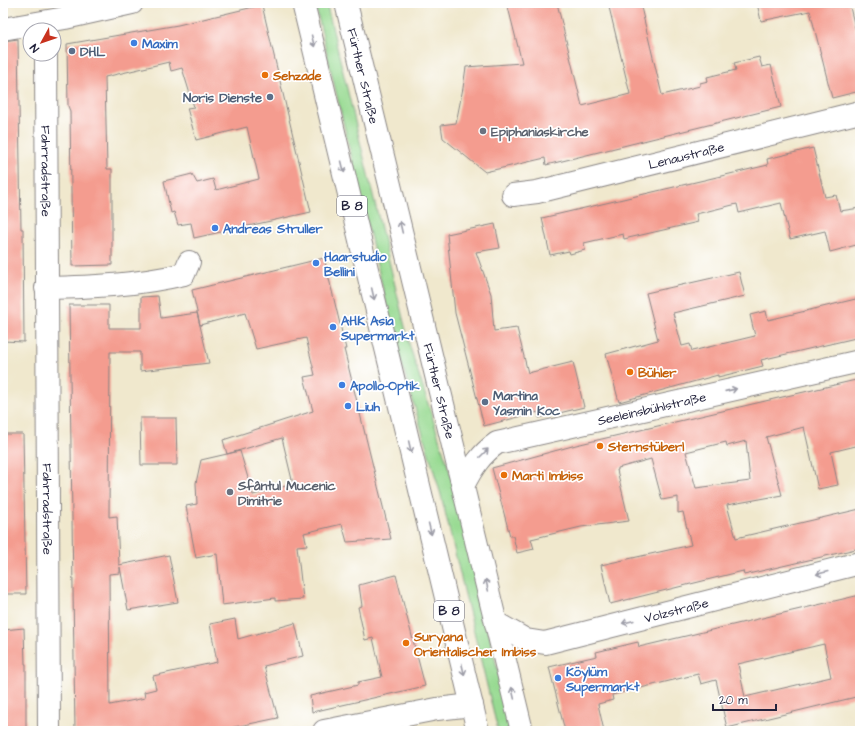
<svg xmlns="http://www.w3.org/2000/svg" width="863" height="734" font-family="'Architects Daughter',sans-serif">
  <rect width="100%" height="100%" fill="#fff"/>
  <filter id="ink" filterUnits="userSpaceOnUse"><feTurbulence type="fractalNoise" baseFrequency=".025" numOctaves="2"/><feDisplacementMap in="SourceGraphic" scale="8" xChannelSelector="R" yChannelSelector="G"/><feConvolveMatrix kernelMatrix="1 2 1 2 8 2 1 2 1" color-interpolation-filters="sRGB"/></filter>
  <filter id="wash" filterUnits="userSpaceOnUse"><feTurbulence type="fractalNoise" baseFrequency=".012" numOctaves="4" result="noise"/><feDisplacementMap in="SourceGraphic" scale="16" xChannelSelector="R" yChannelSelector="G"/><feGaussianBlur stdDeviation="0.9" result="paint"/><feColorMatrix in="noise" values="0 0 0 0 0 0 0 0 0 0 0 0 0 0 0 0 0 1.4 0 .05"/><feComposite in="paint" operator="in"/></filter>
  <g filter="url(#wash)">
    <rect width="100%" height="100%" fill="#f0e8cd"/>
    <path fill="#98da92" stroke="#5d7e66" d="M327,6L410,347L453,482L512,731H498L441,495L396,344L316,8Z"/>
    <g id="blocks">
      <path fill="#f49c8f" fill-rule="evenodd" d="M507,3H557L582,106L630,94L608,3H640L662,95L700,86V83L708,81L707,77L736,70L734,63L759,57L762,67L771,65L781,107L546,165L545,158L485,172L443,138L441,125L456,123L463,88L466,67L522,63Z
        M757,3H849L860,48V91L832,98L810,11L761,21Z
        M262,5L311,212L194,238L191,223L178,225L174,212L171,213L164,181L192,174L197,183L213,179L216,190L259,179L247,127L196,140L187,108L194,107L182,68L171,71L169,62L105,77L107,169H112V265L72,266L70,111L68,106L67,44L178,25Z
        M18,39L21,229H23L24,342L3,341V41Z
        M813,148L825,197L836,195L840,211L860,208V244L830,252L825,231L790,239L781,203L739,213L737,204L696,214L698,222L624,239L623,234L584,243L585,250L570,254L569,251L550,255L542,218L768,165L767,159Z
        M495,224L500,248L476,252L491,294L494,331L517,328L528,373L573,362L584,407L539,418L538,412L484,426L455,313L447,234Z
        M324,258L346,349H344L391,539L347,542L342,524L304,533L307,545L297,546L303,599L275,601V598L222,605L217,554L196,558L186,506L197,504L196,483L201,460L240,451L253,495L293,484L282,438L227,454L223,440L313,411L304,377L315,375L306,338L256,349L245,313L200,325L192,290Z
        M739,272L745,296L673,313L682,346L690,344L692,351L755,336L750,315L766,311L768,320L860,298V337L761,360L763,366L718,377V375L619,402L606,354L658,340L646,293Z
        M158,296L161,318L197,313L209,363L140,371V352H110L109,517L117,516L119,565L169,555L178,602L128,610L120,567V573L109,574L110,705L145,698L144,692L156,689L153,676L217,662L210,624L235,619L238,639L295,623L303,656L264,666L278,718L215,731H75L69,305H109V328H141V297Z
        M860,379V445L831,452L838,485L818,489L804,427L766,437L782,495L727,505L736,538L860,509V548L744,575L743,571L610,604L601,565L691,545L683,512L678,513V497L662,500L651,459L618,468V470H617L629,521L581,527L531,539L534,549L517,553L513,536H510L492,468L576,445ZM746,441L750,481L696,488L686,452L726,442L727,446Z
        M140,418H176L177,465H141Z
        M3,434H23L26,594H3Z
        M396,575L425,686L312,712L310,696L358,685V682L382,677L373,638L365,640L358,607L362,606L359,585Z
        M860,595V696L727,728L716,680L701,684L698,674L612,695L613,700L598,704L604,731H565L549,667L597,656L596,652L638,642L639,647ZM824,644L831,677L745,697L738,664Z
        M24,628L25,664H26V731H3V630Z"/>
    </g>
  </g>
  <g filter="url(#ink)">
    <use href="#blocks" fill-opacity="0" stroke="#898584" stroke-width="1"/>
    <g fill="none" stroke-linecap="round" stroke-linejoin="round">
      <g stroke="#898584" stroke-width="24">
        <g id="minor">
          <path id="s1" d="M46,54L49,731"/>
          <path id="s2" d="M513,195L537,192L860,112"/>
          <path d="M46,288C93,287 138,285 184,274L189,262"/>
          <path id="s3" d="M463,486C472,468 481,454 497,443L860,361"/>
          <path id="s4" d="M496,623L526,640L545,643L860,563"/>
          <path d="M324,731L437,709L472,705"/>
        </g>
      </g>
      <g stroke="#898584" stroke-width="24">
        <g id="major">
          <path d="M303,3L478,731"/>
          <path id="s5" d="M346,3L522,731"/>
          <path d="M3,29L65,18L132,3"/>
        </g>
      </g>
      <use href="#minor" stroke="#fff" stroke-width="22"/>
      <use href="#major" stroke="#fff" stroke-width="22"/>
    </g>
    <defs><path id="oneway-shaft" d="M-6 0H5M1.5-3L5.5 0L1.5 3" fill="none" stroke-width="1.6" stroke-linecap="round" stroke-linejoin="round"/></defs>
    <g stroke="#9c9ca7">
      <use href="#oneway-shaft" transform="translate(313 41) rotate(76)"/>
      <use href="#oneway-shaft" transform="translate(343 167) rotate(76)"/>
      <use href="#oneway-shaft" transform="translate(401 227) rotate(-103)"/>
      <use href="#oneway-shaft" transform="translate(373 294) rotate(77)"/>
      <use href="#oneway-shaft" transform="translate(731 390) rotate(-13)"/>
      <use href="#oneway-shaft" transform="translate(410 447) rotate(77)"/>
      <use href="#oneway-shaft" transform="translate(484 453) rotate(-45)"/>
      <use href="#oneway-shaft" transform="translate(430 529) rotate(76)"/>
      <use href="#oneway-shaft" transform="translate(822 573) rotate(166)"/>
      <use href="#oneway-shaft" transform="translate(487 585) rotate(-103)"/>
      <use href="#oneway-shaft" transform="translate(628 622) rotate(166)"/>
      <use href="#oneway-shaft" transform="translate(463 669) rotate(77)"/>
      <use href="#oneway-shaft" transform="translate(513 693) rotate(-103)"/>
    </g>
  </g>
  <g fill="#3f7fe0" stroke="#fff" stroke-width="1.5">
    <circle cx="134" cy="43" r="4"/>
    <circle cx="215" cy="228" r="4"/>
    <circle cx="316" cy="263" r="4"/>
    <circle cx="333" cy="327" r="4"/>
    <circle cx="342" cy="385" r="4"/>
    <circle cx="348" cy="406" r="4"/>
    <circle cx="558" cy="678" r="4"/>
  </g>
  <g fill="#5c6f8a" stroke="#fff" stroke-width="1.5">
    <circle cx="72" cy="51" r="4"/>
    <circle cx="270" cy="97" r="4"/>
    <circle cx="485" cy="402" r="4"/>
  </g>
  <g fill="#e8710a" stroke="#fff" stroke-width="1.5">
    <circle cx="265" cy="75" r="4"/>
    <circle cx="630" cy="372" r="4"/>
    <circle cx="600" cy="446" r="4"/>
    <circle cx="504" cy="475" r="4"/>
    <circle cx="406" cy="643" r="4"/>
  </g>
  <g fill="#6b7280" stroke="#fff" stroke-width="1.5">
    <circle cx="483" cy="131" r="4"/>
    <circle cx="230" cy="492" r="4"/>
  </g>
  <g text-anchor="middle" stroke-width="3.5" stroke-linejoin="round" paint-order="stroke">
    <g fill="#fff" stroke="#646476" stroke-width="1">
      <rect x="337" y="196" width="30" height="20" rx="3"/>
      <rect x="434" y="601" width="30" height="20" rx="3"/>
    </g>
    <g font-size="12" font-weight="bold" fill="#22223b">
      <text x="352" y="210">B 8</text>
      <text x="449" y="615">B 8</text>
    </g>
    <g font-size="13" font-weight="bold" fill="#366cbe" stroke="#fff" text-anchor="start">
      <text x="142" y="48">Maxim</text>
      <text x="223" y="233">Andreas Struller</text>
      <text x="324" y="261">Haarstudio<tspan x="324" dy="15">Bellini</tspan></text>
      <text x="341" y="325">AHK Asia<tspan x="341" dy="15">Supermarkt</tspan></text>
      <text x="350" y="390">Apollo-Optik</text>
      <text x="356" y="411">Liuh</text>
      <text x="566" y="676">Köylüm<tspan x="566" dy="15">Supermarkt</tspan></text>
    </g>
    <g font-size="13" font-weight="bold" fill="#4e5e75" stroke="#fff" text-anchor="start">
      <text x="80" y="56">DHL</text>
      <text x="262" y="102" text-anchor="end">Noris Dienste</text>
      <text x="493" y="400">Martina<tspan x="493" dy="15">Yasmin Koc</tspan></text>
    </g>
    <g font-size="13" font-weight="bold" fill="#c56008" stroke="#fff" text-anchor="start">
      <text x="273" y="80">Sehzade</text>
      <text x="638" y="377">Bühler</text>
      <text x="608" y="451">Sternstüberl</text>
      <text x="512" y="480">Marti Imbiss</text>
      <text x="414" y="641">Suryana<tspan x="414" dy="15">Orientalischer Imbiss</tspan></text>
    </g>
    <g font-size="13" fill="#22223b" stroke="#fff">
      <text dy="5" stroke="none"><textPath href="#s5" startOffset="75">Fürther Straße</textPath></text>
      <text dy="5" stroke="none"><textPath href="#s2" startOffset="178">Lenaustraße</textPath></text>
      <text dy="5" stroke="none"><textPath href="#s1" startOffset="117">Fahrradstraße</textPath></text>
      <text dy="5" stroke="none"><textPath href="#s5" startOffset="399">Fürther Straße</textPath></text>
      <text dy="5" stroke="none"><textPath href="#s3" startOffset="214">Seeleinsbühlstraße</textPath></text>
      <text dy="5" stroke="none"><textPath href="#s1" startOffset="455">Fahrradstraße</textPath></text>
      <text dy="5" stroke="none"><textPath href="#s4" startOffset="189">Volzstraße</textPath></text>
    </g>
    <g font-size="13" font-weight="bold" fill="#5b616d" stroke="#fff" text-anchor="start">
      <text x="491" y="136">Epiphaniaskirche</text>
      <text x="238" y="490">Sfântul Mucenic<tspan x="238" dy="15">Dimitrie</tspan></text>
    </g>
  </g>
  <rect width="863" height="734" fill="none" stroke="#fff" stroke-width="16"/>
  <g transform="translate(42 42) rotate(230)"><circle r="19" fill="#ffffff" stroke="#a7a7b1"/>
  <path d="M0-3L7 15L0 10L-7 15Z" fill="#c8321e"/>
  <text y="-6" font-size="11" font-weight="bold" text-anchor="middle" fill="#22223b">N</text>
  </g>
  <path d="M713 704v6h63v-6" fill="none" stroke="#22223b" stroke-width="2"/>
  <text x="719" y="704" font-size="12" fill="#22223b" stroke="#ffffff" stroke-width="3" paint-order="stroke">20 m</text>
</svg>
